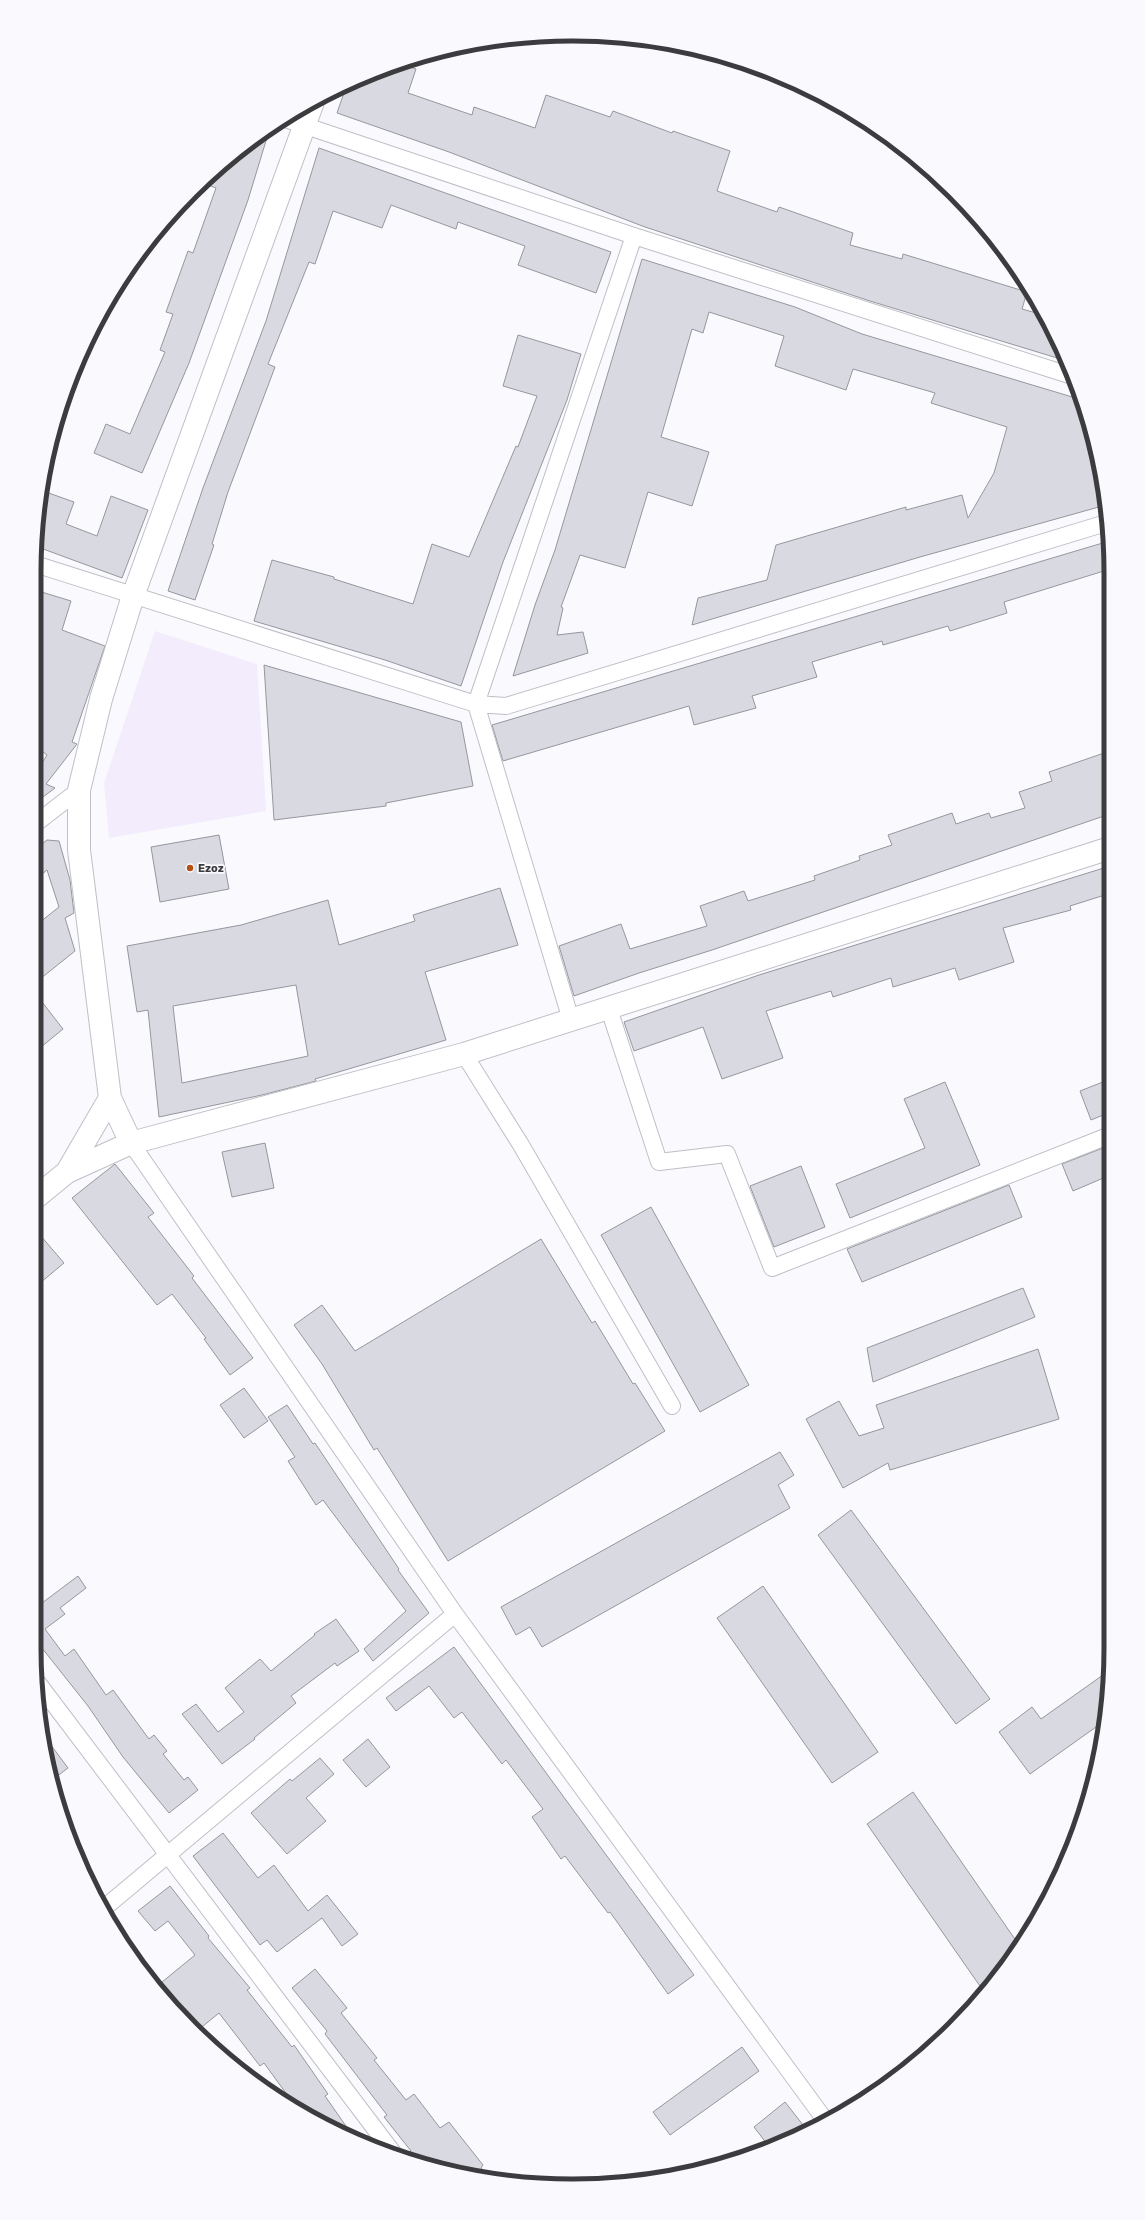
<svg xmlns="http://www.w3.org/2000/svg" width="1145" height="2220" font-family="Rubik,sans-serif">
  <rect width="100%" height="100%" fill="#f9f9fe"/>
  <path fill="#f3ecfd" d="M155,631L257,664L266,811L109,838L104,783Z"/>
  <path fill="#d9d9e1" stroke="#96969e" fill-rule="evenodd" d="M398,63L416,69L408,93L472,115L474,107L535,128L546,95L610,117L613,111L672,133L673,131L730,151L717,191L777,212L779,207L853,233L850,245L902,259L903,254L1027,292L1022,309L1040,314L1067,361L870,301L645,227L449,152L337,113L346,87Z
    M269,131L248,200L189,363L142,473L94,453L106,424L130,434L165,352L160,350L173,314L166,312L188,251L193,253L216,188L203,183L218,167Z
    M319,148L611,252L596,293L518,265L525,246L458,222L456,229L391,205L382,228L333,211L315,264L309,262L268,364L275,367L228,492L212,544L214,545L195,600L168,591L203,488L266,321Z
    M642,259L795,307L862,334L1079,399L1106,505L920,557L692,625L698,598L767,580L776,545L906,507V510L962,495L968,518L994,473L1007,427L931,403L935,393L853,369L846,390L775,366L784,336L709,312L703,333L692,329L661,437L709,452L692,506L648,492L625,568L580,555L561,607L563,608L557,635L583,632L588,653L513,676L535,605L555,550Z
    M518,335L581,354L567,400L503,562L461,686L385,660L254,621L272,560L334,577V579L413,604L432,544L469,557L516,446L518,447L537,396L503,386Z
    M43,491L74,502L66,524L97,536L111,496L148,510L122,578L35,546Z
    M1106,542L1107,570L1004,602L1007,613L950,631L948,626L883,645L882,641L812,662L817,677L752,696L756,708L694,725L689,706L503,761L492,725Z
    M35,590L71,601L62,630L105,646L72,742L77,744L46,784L55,788L35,803V774L47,755L35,746Z
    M264,665L461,722L473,786L386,803V806L274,820Z
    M1107,752V815L712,950L639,973L574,996L559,946L621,924L630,949L707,926L700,906L744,891L748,901L815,880L814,876L860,860L859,856L892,845L888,835L952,813L956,824L989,813L991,818L1025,808L1019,792L1052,781L1049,772Z
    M219,835L229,889L160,902L151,847Z
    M47,840L59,841L70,880L74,913L65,918L75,951L35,983V926L59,907L47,870L35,880V849Z
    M1107,867L1108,894L1070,906L1071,910L1003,928L1014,962L959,980L955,968L893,987L891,978L833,997L831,991L766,1011L783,1058L722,1079L703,1027L634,1051L624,1022L759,975Z
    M500,888L518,945L425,972L446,1040L315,1079L316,1081L262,1095L159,1117L148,1010L137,1012L127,946L241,925L328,900L339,945L415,921L413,915ZM296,985L308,1056L182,1083L173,1006Z
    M35,993L63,1029L35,1052Z
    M1108,1080V1113L1091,1120L1080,1091Z
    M945,1082L980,1165L850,1218L836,1184L925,1148L904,1099Z
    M265,1143L274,1188L232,1197L222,1152Z
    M1108,1146V1176L1073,1191L1062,1164Z
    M115,1164L154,1213L148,1217L194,1276L192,1278L253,1358L230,1375L204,1339L206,1338L172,1294L157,1305L72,1198Z
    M801,1166L825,1227L774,1247L750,1186Z
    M1009,1185L1022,1217L862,1282L847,1249Z
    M651,1207L749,1385L700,1412L601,1235Z
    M34,1228L64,1263L34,1288Z
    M541,1239L592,1323L595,1321L633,1384L635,1383L665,1431L448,1561L377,1448L374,1450L322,1364L294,1325L322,1305L355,1351Z
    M1023,1288L1035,1317L873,1382L867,1348Z
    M1038,1349L1059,1419L890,1470L888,1463L843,1488L806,1419L839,1401L859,1436L884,1428L876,1405Z
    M244,1388L268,1421L244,1438L220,1405Z
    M287,1405L313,1444L315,1443L399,1569L398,1570L429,1613L373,1661L364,1649L406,1611L323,1500L316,1505L288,1461L295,1457L268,1417Z
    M780,1452L794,1475L778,1485L790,1508L542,1647L530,1627L516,1635L501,1607Z
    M851,1510L990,1699L956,1724L818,1535Z
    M78,1576L86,1588L60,1608L65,1614L45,1629L65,1656L74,1649L106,1695L113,1690L149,1739L154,1735L167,1751L163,1754L184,1780L188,1777L198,1790L169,1813L123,1757L88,1706L34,1638V1609Z
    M763,1586L878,1752L832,1783L717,1618Z
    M336,1619L359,1651L337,1666L335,1663L291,1696L296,1703L254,1738L255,1739L222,1764L182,1714L196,1704L218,1732L244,1712L225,1688L260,1659L271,1671L315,1635L314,1634Z
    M454,1647L694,1975L668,1994L610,1912L608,1913L565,1856L561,1859L532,1817L543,1809L506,1760L502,1764L462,1712L454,1718L429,1686L396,1711L386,1698Z
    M1110,1670V1682L1103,1722L1030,1774L999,1732L1032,1707L1041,1719Z
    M42,1733L68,1768L52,1780L44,1752Z
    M368,1739L390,1767L366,1787L343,1760Z
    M320,1758L334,1774L306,1798L326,1821L287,1854L251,1813L290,1779L292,1781Z
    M913,1792L1019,1945L1000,1976L982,1989L867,1824Z
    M223,1833L258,1878L274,1865L308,1911L327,1895L358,1934L342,1946L322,1918L277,1952L267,1940L260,1945L193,1856Z
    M170,1886L209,1936L208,1938L250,1988L247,1990L292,2047L294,2045L328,2094L325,2096L355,2139L296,2107L264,2063L260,2066L219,2013L197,2031L156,1987L195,1955L168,1921L155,1931L138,1911Z
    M315,1969L347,2008L341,2013L377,2058L374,2060L406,2100L414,2094L440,2128L449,2122L483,2165L481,2168L488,2177L433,2168L416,2162L409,2153L411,2151L384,2117L387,2115L325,2034L327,2031L292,1988Z
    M742,2047L759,2071L670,2135L653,2112Z
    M785,2102L807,2130L770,2148L754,2127Z"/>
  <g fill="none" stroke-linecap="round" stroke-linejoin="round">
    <g stroke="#bfbfc7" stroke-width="18">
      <path id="street" d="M285,119L634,236L1072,376
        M35,564L476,704L506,706L1106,523
        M35,824L79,790
        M609,1009L659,1162L727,1154L772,1268L1108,1136
        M571,1020L476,704L634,236
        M464,1054L521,1145L672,1406
        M131,1143L455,1614L825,2120
        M38,1683L394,2154
        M103,1909L455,1614"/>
    </g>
    <g stroke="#bfbfc7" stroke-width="24">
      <path id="secondary" d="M131,1143L464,1054L1107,849
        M67,1172L110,1098
        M34,1199L67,1172L131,1143L110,1098L79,850V790L101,699L133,596L313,102"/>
    </g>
    <use href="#street" stroke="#fff" stroke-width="16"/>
    <use href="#secondary" stroke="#fff" stroke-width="22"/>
  </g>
  <circle fill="#b45216" stroke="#f9f9fe" stroke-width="1.5" cx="190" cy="868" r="4"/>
  <g text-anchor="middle" stroke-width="3.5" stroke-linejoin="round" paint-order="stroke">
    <g font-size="11" font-weight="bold" fill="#3c3c3f" stroke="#f9f9fe" text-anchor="start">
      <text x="198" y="872">Ezoz</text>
    </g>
  </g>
  <path d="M0 0H1145V2220H0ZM572 41H573A531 531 0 0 1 1104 572V1648A531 531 0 0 1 573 2179H572A531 531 0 0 1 41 1648V572A531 531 0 0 1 572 41Z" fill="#f9f9fe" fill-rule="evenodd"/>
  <path fill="none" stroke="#3c3c3f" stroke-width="5" d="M572 41H573A531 531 0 0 1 1104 572V1648A531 531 0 0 1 573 2179H572A531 531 0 0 1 41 1648V572A531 531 0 0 1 572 41Z"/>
</svg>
